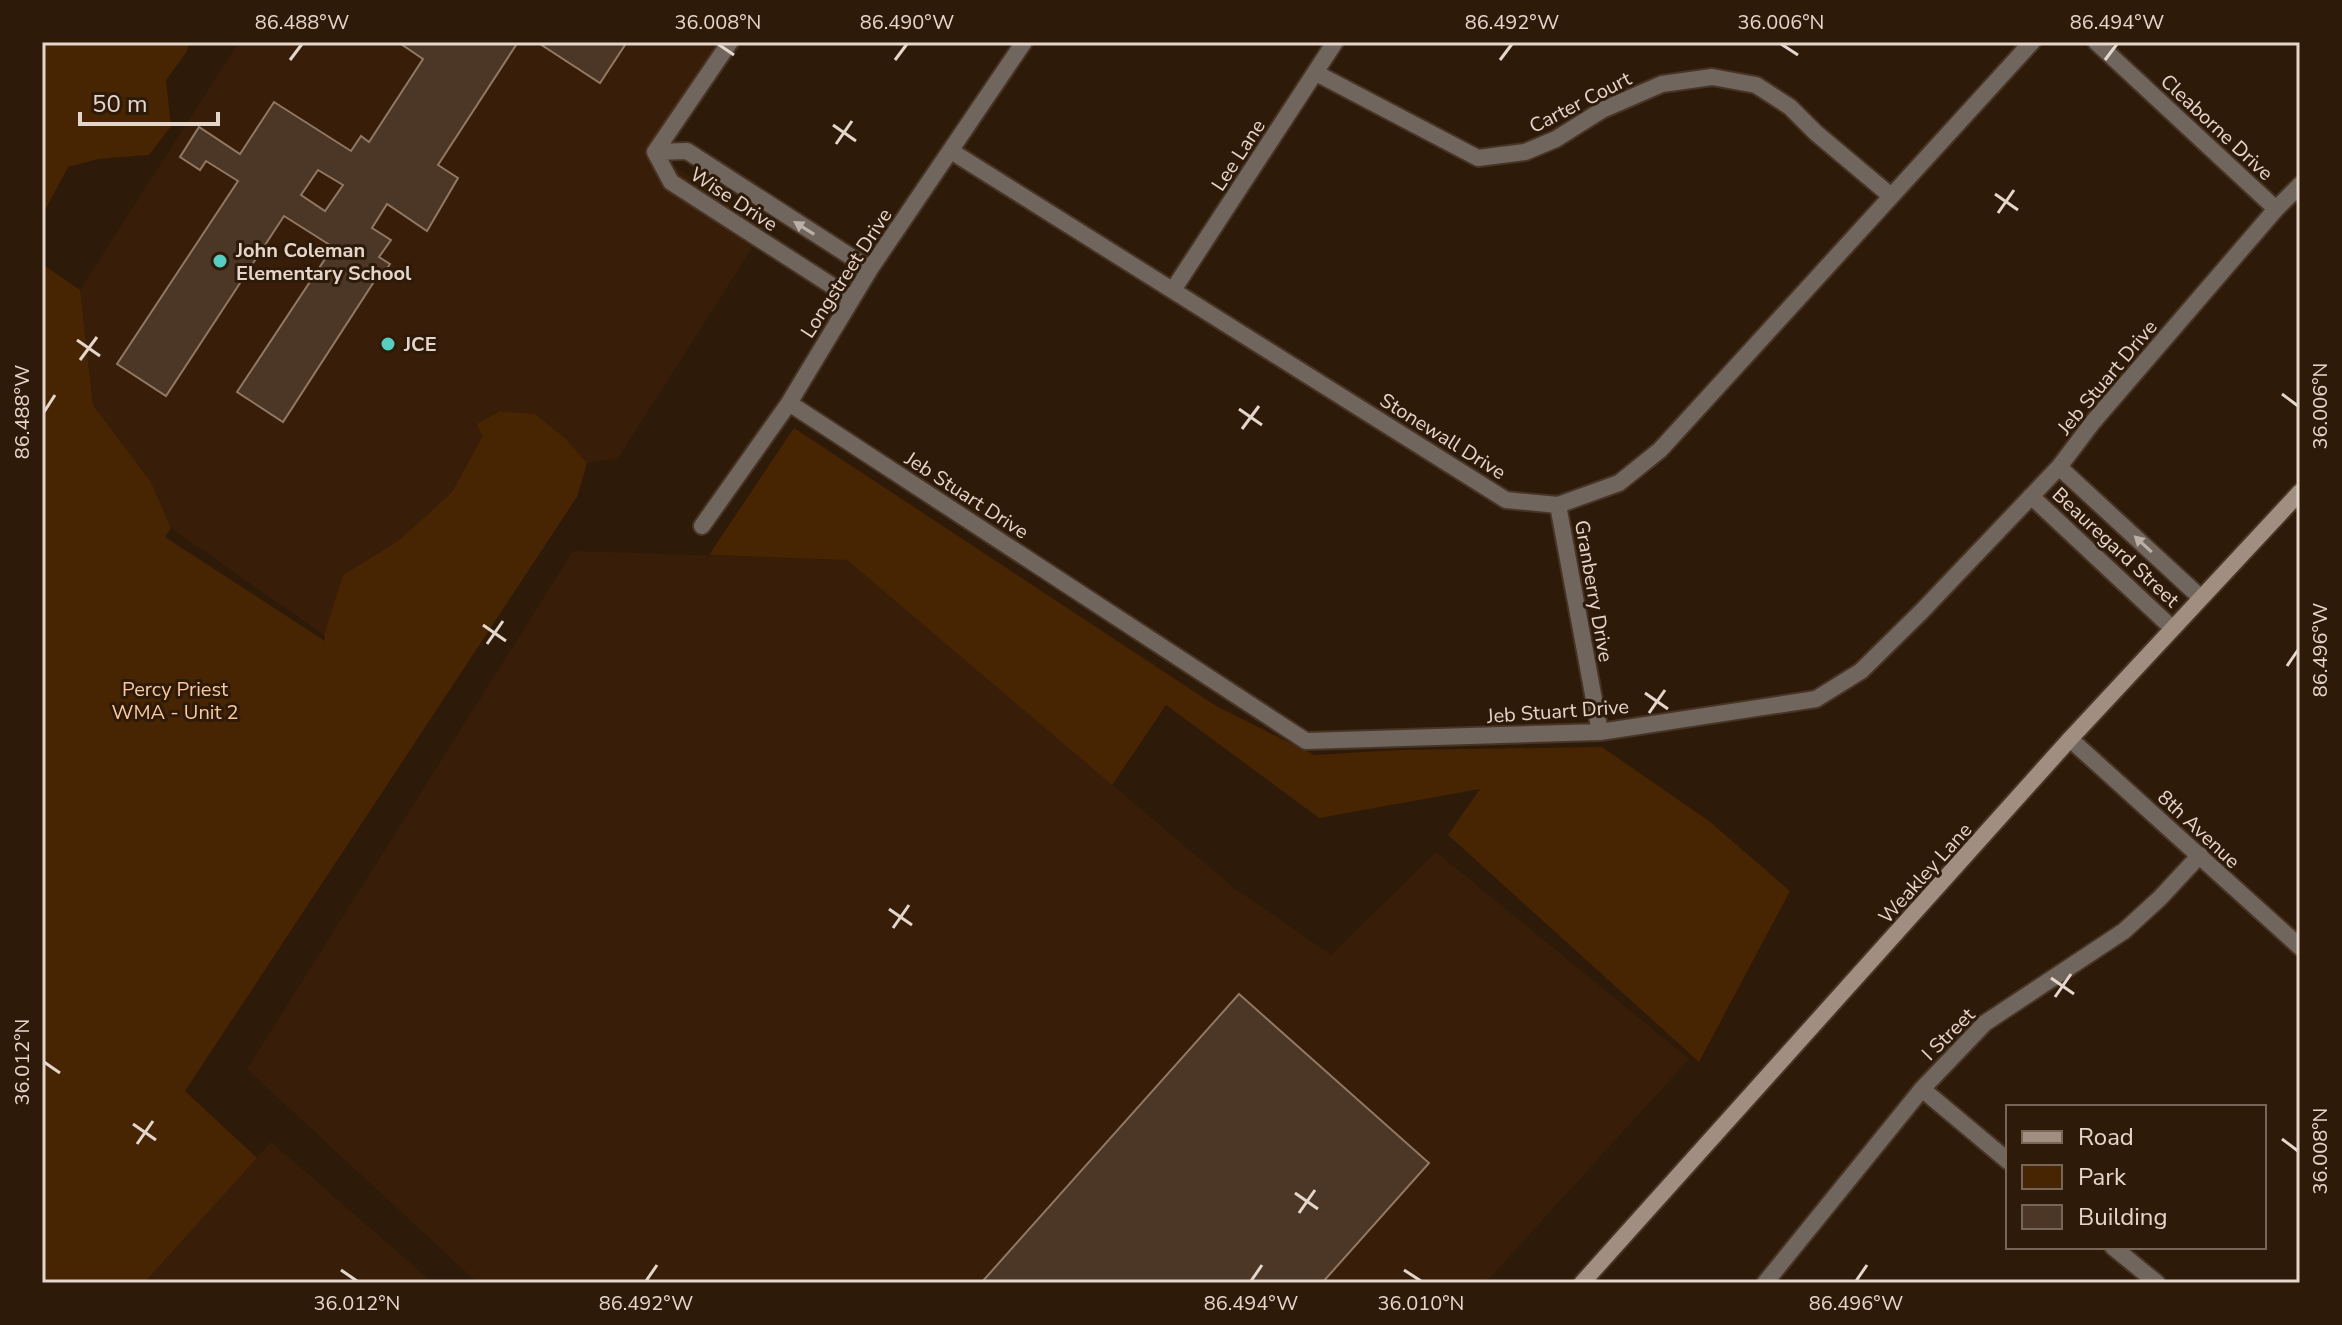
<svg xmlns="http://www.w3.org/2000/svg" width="2342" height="1325" font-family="'Nunito Sans',sans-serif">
  <rect width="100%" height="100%" fill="#2e1a09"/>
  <path fill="#381e08" d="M239,42H730L660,157L766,226L618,458L587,463L566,439L500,411L478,424L482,437L452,492L398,541L343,575L324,635L171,528L151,482L93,405L80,290Z
    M573,551L847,560L1234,888L1331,955L1436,852L1689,1059L1485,1283H478L247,1069Z
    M271,1142L433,1283H144Z"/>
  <path fill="#472402" d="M42,42H190L186,53L166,80L171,126L149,155L98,159L68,167L42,216Z
    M42,264L80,290L93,405L151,482L171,528L165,537L325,641L324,635L343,575L398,541L452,492L482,437L477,424L500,411L535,414L566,439L587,463L577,497L185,1091L257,1158L144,1283H42Z
    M794,428L1216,706L1314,755L1397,750L1602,747L1709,821L1790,891L1699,1062L1448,835L1480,789L1319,818L1166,705L1112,785L847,560L709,555Z"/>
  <path fill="#4c3625" stroke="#917864" stroke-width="2" fill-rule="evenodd" d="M398,42H518L438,165L458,178L427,231L387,204L372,228L391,240L379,257L390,264L382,276L379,274L283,422L237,392L333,247L284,216L166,396L117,364L238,181L206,161L200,170L180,157L199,127L240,154L274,102L351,151L361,136L369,142L423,59ZM318,170L343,185L325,211L301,195Z
    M537,42H627L600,83Z
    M1239,994L1429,1163L1322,1283H981Z"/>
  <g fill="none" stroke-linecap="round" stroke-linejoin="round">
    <g stroke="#483424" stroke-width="20">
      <path id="minor" d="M2096,42L2276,209
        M1316,73L1478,158L1525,152L1556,139L1602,110L1662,84L1712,77L1756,85L1790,107L1816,133L1891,196
        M951,151L1506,500L1558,505L1619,483L1660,450L2032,42
        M655,152L687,151L870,269
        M655,152L671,182L851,298
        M655,152L730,42
        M1173,290L1335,42
        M789,403L1306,741L1600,732L1816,699L1861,671L1922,611L2059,467L2093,422L2276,209L2300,185
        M2059,467L2200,597
        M2031,496L2172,628
        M1558,505L1600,732
        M702,526L789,403L870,269L1024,42
        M2070,739L2300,947
        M1922,1089L2008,1161
        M2113,1247L2157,1283
        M1765,1283L1922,1089L1985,1023L2124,931L2160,898L2200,855"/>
    </g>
    <g stroke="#483424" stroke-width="20">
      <path id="secondary" d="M1582,1283L2070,739L2300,492"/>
    </g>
    <use href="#minor" stroke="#71665e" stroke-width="16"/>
    <use href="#secondary" stroke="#a08f81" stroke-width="16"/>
  </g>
  <defs><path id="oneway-solid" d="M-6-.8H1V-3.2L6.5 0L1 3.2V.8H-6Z" transform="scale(2)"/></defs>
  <g fill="#bcafa6">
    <use href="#oneway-solid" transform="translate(804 228) rotate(-148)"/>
    <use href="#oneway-solid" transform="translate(2143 544) rotate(-137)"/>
  </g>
  <path fill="none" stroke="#e5d6cc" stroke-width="3" d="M718,44L734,55M1781,44L1798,55M290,60L302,44M895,60L907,44M1500,60L1512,44M2105,60L2117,44M833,125L856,141M836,144L852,121M1995,194L2018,210M1998,213L2014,190M77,340L100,356M80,360L97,337M2282,394L2298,406M1239,409L1262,425M44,412L55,395M1242,429L1259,406M483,625L506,641M487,644L503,621M2287,666L2298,650M1645,693L1668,709M1649,713L1665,690M889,909L912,925M893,928L909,905M2051,978L2074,994M2055,997L2071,974M44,1062L60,1073M133,1124L156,1140M2282,1139L2298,1151M137,1144L153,1121M1295,1193L1318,1209M1299,1213L1315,1190M341,1270L357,1281M1404,1270L1421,1281M646,1281L657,1265M1251,1281L1262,1265M1856,1281L1867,1265"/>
  <g fill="#57cec1" stroke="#2e1a09" stroke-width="3">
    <circle cx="220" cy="261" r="8"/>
    <circle cx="388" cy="344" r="8"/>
  </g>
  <g text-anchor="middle" stroke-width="6" stroke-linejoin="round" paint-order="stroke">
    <g font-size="20" fill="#e5d6cc" stroke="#2e1a09">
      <text transform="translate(1580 102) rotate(-27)" y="7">Carter Court</text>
      <text transform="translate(2217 127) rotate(43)" y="7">Cleaborne Drive</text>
      <text transform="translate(1238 155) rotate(-57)" y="7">Lee Lane</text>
      <text transform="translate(734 199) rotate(33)" y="7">Wise Drive</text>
      <text transform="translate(846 273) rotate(-57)" y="7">Longstreet Drive</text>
      <text transform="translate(2107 377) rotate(-50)" y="7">Jeb Stuart Drive</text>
      <text transform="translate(1443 436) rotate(32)" y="7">Stonewall Drive</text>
      <text transform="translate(967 495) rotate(33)" y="7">Jeb Stuart Drive</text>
      <text transform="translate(2116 547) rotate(43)" y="7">Beauregard Street</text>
      <text transform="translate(1594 591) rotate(80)" y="7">Granberry Drive</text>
      <text transform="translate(1558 711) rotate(-4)" y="7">Jeb Stuart Drive</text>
      <text transform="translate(2199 829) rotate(43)" y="7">8th Avenue</text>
      <text transform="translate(1925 873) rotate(-48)" y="7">Weakley Lane</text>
      <text transform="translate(1948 1034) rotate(-45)" y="7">I Street</text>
    </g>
    <g font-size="20" font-weight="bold" fill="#e5d6cc" stroke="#2e1a09" text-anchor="start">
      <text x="236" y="257">John Coleman<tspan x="236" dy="23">Elementary School</tspan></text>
      <text x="404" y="351">JCE</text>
    </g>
    <g font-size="20" fill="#fcc8a0" stroke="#2e1a09">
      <text x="175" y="696">Percy Priest<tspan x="175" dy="23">WMA - Unit 2</tspan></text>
    </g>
  </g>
  <rect width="2342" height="1325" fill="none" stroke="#2e1a09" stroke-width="88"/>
  <rect x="2006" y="1105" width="260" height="144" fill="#2e1a09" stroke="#776557" stroke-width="2"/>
  <rect x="2022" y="1131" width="40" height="12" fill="#a08f81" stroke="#776557" stroke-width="2"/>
  <text x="2078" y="1145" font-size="24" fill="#e5d6cc">Road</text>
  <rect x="2022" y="1165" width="40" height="24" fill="#472402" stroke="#776557" stroke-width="2"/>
  <text x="2078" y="1185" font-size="24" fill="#e5d6cc">Park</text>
  <rect x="2022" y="1205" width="40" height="24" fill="#4c3625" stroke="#776557" stroke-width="2"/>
  <text x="2078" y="1225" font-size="24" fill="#e5d6cc">Building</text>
  <path d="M80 112v12h138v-12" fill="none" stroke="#e5d6cc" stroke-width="4"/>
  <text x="92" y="112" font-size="24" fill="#e5d6cc" stroke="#2e1a09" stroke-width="6" paint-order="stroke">50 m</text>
  <rect x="44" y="44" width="2254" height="1237" fill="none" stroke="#e5d6cc" stroke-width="3"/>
  <g font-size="20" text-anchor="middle" fill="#e5d6cc">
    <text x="302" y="29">86.488°W</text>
    <text x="718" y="29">36.008°N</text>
    <text x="907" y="29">86.490°W</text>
    <text x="1512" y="29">86.492°W</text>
    <text x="1781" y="29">36.006°N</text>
    <text x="2117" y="29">86.494°W</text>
    <text transform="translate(2320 406) rotate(-90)" y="7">36.006°N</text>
    <text transform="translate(22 412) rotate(-90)" y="7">86.488°W</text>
    <text transform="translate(2320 650) rotate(-90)" y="7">86.496°W</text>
    <text transform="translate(22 1062) rotate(-90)" y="7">36.012°N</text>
    <text transform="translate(2320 1151) rotate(-90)" y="7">36.008°N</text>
    <text x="357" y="1310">36.012°N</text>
    <text x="646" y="1310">86.492°W</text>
    <text x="1251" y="1310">86.494°W</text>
    <text x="1421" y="1310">36.010°N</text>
    <text x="1856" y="1310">86.496°W</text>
  </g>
</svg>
